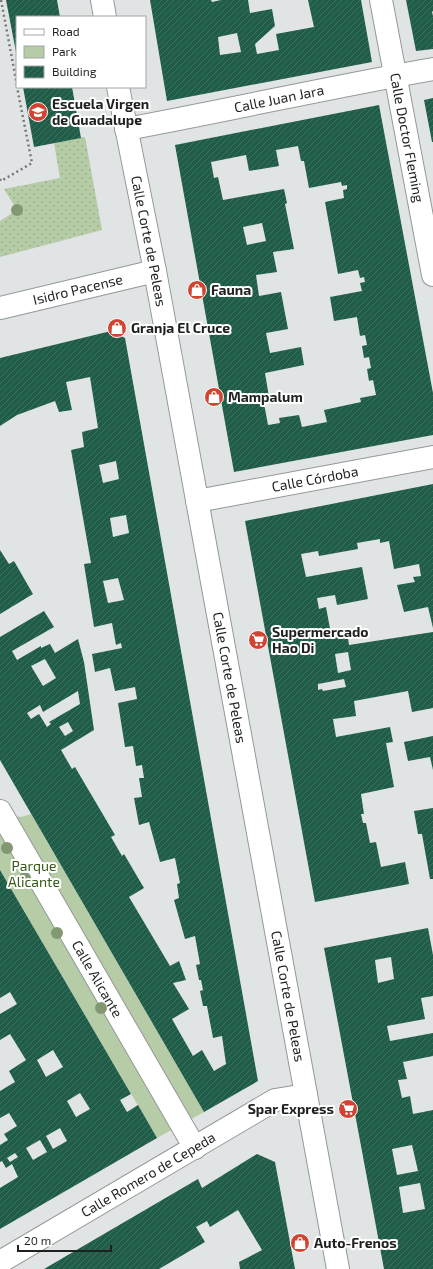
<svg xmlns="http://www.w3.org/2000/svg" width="433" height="1269" font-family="'Exo 2',sans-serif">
  <defs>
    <pattern id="garden-dots" width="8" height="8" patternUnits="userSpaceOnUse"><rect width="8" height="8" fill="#b5cca6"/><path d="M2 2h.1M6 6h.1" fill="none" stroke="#9baf8f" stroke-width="1.8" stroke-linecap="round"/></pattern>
    <pattern id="building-hatch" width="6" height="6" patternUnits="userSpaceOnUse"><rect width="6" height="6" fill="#1f5d49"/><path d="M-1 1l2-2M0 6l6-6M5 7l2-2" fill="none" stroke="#3e7060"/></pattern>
  </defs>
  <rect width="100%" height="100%" fill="#e0e4e4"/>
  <path fill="#b5cca6" d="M0,811C13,817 18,819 31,814L204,1112L157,1138L0,870Z"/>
  <path fill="url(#garden-dots)" d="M85,137L102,230L0,257V221L17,210L4,189L60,178L54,143Z"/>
  <path fill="url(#building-hatch)" fill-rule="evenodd" d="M6,0H57L60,17H17L16,52Z
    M150,0H211L212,2L221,0H248L250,13L272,9L275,26L255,44L257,54L279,50L276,34L314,27L308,0H361L372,62L167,101ZM237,33L241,52L220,55L218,37Z
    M406,0H433V11L432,12L433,16V49L416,51Z
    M23,87H72L81,138L34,147Z
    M433,98V142H432L424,100Z
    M379,105L433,393V435L234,472L175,145ZM298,146L301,161H304L309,188L341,182L342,186L347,185V189L343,190L344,198L325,202L338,274L358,270L360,278L364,277L365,282L360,283L362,291L330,297L334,321L357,317L360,336L365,335L367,345L362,346L364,358L369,357L371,368L367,369L369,381L373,380L376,395L360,398L361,402L324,410L327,422L302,427L299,415L279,418L280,423L268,425L263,398L269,397L265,373L304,365L301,347L270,353L266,333L288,329L281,292L259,296L256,275L277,272L273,252L294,249L285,204L287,203L284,189L223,200L218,177L214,178L211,162L246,155L249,171L279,166L276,150ZM262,223L266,241L247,245L243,227Z
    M111,331L125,338L258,1081L204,1112L0,760V637L44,611L54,627L12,651L17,660L41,646V648L50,644L55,653L78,639L84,662L94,730L61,750L72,769L75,767L115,835L111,837L122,856L124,854L144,888L129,897L170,966L179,961L186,980L173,983L189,1009L172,1019L193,1056L202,1050L214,1071L226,1064L222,1036L213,1038L207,1006H203L200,991L203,990L201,980H199L196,965L200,964L195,936L185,939L174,900L179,898L177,884L180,883L175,858L160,862L149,822L139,825L134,798L142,797L139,778H144L142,765L136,766L133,746L125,747L118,703L137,699L135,687L115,691L110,668L95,672L92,654L122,648L121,643L116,645L112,623L94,627L84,564L91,563L71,450L84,447L82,432L98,428L90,377L66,382L72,410L59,412L55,401L17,415L0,426V358ZM116,461L119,479L103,483L99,465ZM126,515L129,533L113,537L110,518ZM118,578L124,600L108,603L103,581ZM45,659L56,678L43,686L31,666ZM78,691L80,704L49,722L51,724L47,727L39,714L31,719L27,713L40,705L43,712ZM68,722L73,731L65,736L59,727Z
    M433,484V628L428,607L404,612L397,585L415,582L413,577L421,576L419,564L394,569L389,541L380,543V539L357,543L358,549L319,556L318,551L301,554L306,577L362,567L368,599L337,605L335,595L317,598L319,609L326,607L331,634L347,631L349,645L433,632V708L412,712L408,691L354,701L356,716L333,719L336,737L390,727L393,742L386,743L394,787L361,794L364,814H361L363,823H366L370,843L376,842L381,867L405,862L409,884L315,902L245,521ZM348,652L351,670L338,673L335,654ZM344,679L346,687L323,691L322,689L318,690V684Z
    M0,550L9,564L14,561L33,594L0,614Z
    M433,736V770L430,757L408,761L404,742Z
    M433,808V879H430L422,834H418L414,811Z
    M0,870L131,1094L120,1100L127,1112L138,1105L157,1138L0,1229V1188L18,1177L12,1164L6,1168L2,1161L0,1162V1145L8,1140L4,1134L17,1126L9,1113L0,1118V1091L15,1082L9,1071L26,1060L10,1034L0,1040V1014L17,1004L10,992L0,998ZM53,1050L63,1067L46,1077L37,1060ZM80,1093L90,1109L76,1117L67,1101ZM60,1128L67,1141L53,1149L46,1136ZM40,1140L47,1152L33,1160L26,1148ZM15,1153L18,1157L10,1162L7,1158Z
    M428,928L433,955V996L421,998L425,1019L387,1026L390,1041L433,1033V1056L403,1062L407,1079L398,1080L402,1098L410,1096L413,1114L433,1110V1269H384L324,948ZM391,957L394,979L378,983L375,960ZM412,1145L418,1171L397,1175L392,1149ZM420,1183L425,1209L403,1213L399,1187Z
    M257,1154L275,1162L295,1269H240L239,1262L262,1250L238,1210L210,1227L207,1221L196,1227L205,1242L159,1269H44L198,1179L202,1188Z"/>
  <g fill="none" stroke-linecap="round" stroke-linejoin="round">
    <g stroke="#949898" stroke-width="24">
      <g id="minor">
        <path d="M102,0L105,17"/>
        <path id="s1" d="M381,0L433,275"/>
        <path id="s2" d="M118,87L155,271L338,1269"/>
        <path id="s3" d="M126,129C229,110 330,87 433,69"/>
        <path id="s4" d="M0,308L155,271"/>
        <path id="s5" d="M197,501L433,457"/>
        <path id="s6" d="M0,811L195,1148"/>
        <path id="s7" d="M0,1262L275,1100L306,1095"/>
      </g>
    </g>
    <path stroke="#777979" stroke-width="2.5" stroke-dasharray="2 3" stroke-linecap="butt" d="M1,0L17,85
      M0,179L1,181L32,163L17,87"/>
    <use href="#minor" stroke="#fff" stroke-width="22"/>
  </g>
  <g fill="#829873">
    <circle cx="17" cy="210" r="6"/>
    <circle cx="7" cy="848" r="6"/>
    <circle cx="25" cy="878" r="6"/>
    <circle cx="57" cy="933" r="6"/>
    <circle cx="101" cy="1008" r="6"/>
  </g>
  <defs>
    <g id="university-disc" transform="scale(1)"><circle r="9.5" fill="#d04432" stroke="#fff"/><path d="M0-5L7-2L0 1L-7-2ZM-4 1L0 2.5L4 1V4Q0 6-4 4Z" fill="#fff"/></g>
    <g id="shop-disc" transform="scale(1)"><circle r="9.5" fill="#d04432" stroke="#fff"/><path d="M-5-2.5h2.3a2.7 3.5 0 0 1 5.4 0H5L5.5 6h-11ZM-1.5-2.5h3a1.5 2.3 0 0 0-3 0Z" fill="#fff"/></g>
    <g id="supermarket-disc" transform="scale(1)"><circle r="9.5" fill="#d04432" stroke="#fff"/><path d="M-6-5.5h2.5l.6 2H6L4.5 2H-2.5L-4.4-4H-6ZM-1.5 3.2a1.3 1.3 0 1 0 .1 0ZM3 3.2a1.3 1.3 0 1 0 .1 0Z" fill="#fff"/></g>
  </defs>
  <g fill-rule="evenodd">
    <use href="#university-disc" x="38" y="112"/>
    <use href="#shop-disc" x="197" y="290"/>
    <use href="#shop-disc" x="117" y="328"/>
    <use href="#shop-disc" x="214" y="397"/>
    <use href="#supermarket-disc" x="258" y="640"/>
    <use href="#supermarket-disc" x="348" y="1109"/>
    <use href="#shop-disc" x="300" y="1243"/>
  </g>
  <g text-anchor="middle" stroke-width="4" stroke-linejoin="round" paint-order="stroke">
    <g font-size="14" fill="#1f2020" stroke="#fff">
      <text dy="5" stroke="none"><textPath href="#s3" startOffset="156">Calle Juan Jara</textPath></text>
      <text dy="5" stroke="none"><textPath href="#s1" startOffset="140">Calle Doctor Fleming</textPath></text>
      <text dy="5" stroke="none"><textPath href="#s2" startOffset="157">Calle Corte de Peleas</textPath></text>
      <text dy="5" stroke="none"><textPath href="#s4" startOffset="80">Isidro Pacense</textPath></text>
      <text dy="5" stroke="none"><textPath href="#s5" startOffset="120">Calle Córdoba</textPath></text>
      <text dy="5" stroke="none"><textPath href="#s2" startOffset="601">Calle Corte de Peleas</textPath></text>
      <text dy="5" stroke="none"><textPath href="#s6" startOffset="194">Calle Alicante</textPath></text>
      <text dy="5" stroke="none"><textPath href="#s2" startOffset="925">Calle Corte de Peleas</textPath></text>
      <text dy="5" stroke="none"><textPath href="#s7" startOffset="172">Calle Romero de Cepeda</textPath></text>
    </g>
    <g font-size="14" font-weight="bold" fill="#1f2020" stroke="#fff" text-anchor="start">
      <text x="52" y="109">Escuela Virgen<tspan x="52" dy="16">de Guadalupe</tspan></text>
      <text x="211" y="295">Fauna</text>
      <text x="131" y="333">Granja El Cruce</text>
      <text x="228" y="402">Mampalum</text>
      <text x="272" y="637">Supermercado<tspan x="272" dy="16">Hao Di</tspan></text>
      <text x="334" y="1114" text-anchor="end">Spar Express</text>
      <text x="314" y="1248">Auto-Frenos</text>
    </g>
    <g font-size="14" fill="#365917" stroke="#fff">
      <text x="34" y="871">Parque<tspan x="34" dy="16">Alicante</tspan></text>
    </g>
  </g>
  <rect x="16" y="16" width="130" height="72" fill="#ffffff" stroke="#a5a6a6"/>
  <rect x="24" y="29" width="20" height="6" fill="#ffffff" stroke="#a5a6a6"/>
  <text x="52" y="36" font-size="12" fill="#1f2020">Road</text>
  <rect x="24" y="46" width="20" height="12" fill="#b5cca6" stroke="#a5a6a6"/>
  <text x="52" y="56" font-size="12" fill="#1f2020">Park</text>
  <rect x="24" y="66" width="20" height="12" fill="url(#building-hatch)" stroke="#a5a6a6"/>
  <text x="52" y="76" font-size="12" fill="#1f2020">Building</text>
  <path d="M18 1245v6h93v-6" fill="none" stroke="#1f2020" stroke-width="2"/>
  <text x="24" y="1245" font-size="12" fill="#1f2020" stroke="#ffffff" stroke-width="3" paint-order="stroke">20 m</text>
</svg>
